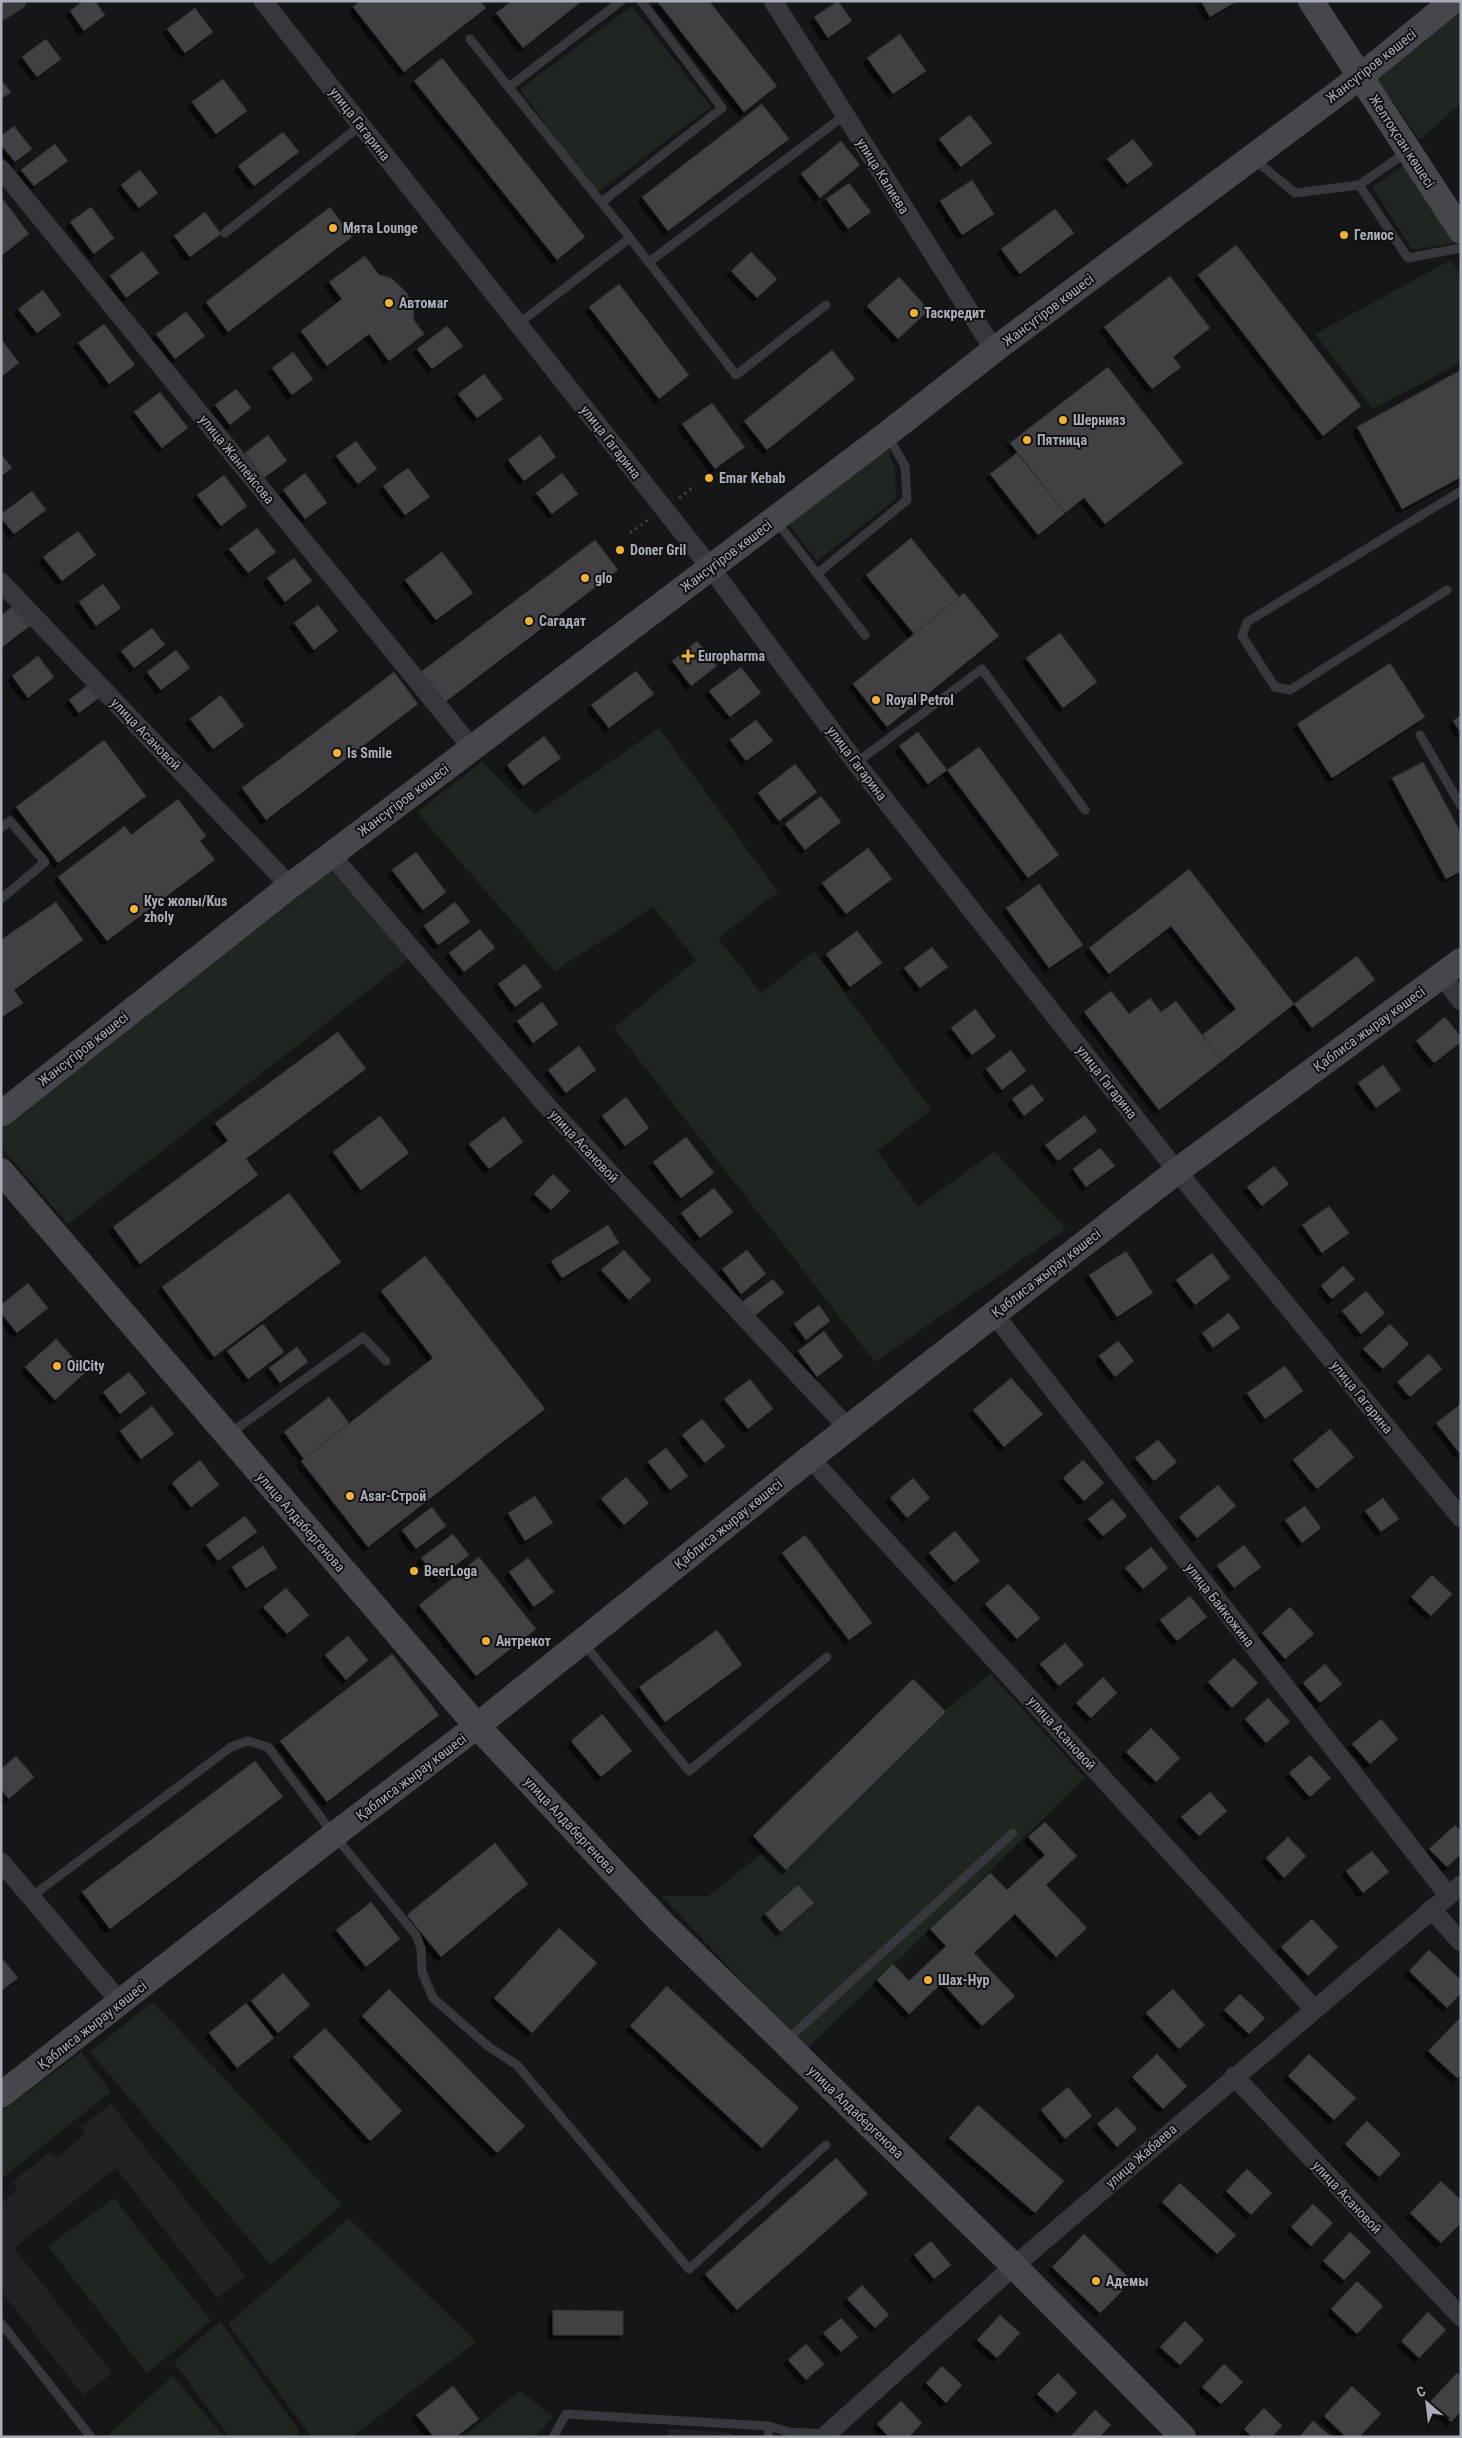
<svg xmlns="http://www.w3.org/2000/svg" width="1462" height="2438" font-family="'Roboto Condensed',sans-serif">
  <defs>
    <filter id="shadow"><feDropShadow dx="-4.5" dy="4.5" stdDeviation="0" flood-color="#0009"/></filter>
  </defs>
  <rect width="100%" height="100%" fill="#161618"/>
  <path fill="#222225" d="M111,2104L245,2276L217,2298L116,2168L14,2248L112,2373L83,2395L1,2291V2203L18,2189L12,2182L50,2152L56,2158L86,2134L81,2127Z
    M669,2429L732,2433V2437H668Z"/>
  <path fill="#1e261f" d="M632,6L711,107L595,194L520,89Z
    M1461,9V103L1420,140L1374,75Z
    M1406,164L1460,242L1412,250L1372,187Z
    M1451,260L1461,276V362L1373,409L1315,334Z
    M887,447L895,469L896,499L817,561L786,521Z
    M659,728L778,892L718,938L761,993L814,951L931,1110L877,1151L918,1207L994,1151L1066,1229L875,1362L614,1028L696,960L653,907L555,971L417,812L482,762L535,814Z
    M331,871L410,958L68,1224L1,1147V1130Z
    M991,1674L1085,1778L806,2050L662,1896H708Z
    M153,2002L342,2205L271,2265L90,2052Z
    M81,2052L111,2092L1,2179V2112Z
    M114,2198L211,2321L147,2373L48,2246Z
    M349,2218L476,2342L352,2437H309L310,2435L228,2324Z
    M220,2321L300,2432L294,2437H229L174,2362Z
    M173,2376L224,2437H106Z
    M520,2390L553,2417L534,2437H463Z"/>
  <path fill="#404145" stroke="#303034" filter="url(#shadow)" d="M83,1H95L105,15L84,31L70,11Z
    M360,1H480L486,8L404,72L353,7Z
    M512,1H582L523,48L496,13Z
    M657,1H709L777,86L744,112Z
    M838,1L852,21L828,38L814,17Z
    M1201,1H1237L1210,17Z
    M195,8L213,32L185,53L167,29Z
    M900,34L926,71L893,94L867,58Z
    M46,39L61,59L37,77L22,57Z
    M442,58L585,237L557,260L414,81Z
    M223,79L247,111L216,134L192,102Z
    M1,80L11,92L1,99Z
    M762,104L789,139L668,231L642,197Z
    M970,115L992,143L961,167L939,139Z
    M14,126L32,149L15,162L1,145V136Z
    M283,132L299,152L254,186L238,166Z
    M1133,139L1153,165L1127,184L1107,159Z
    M841,141L860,165L820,198L801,174Z
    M55,144L68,161L34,186L21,170Z
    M140,170L158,193L139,208L121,185Z
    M972,180L994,214L962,235L940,201Z
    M849,183L871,212L848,229L826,199Z
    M2,198L29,234L1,256V199Z
    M91,207L114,238L94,254L70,222Z
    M330,207L352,237L228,332L206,302Z
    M1055,209L1074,233L1020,274L1001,249Z
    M205,212L221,234L190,257L174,236Z
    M1236,245L1361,406L1323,436L1198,275Z
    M142,251L159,273L126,298L110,276Z
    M751,252L777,279L757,298L731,271Z
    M365,256L379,275L391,278L406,292L413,307L414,320L424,334L389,361L369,334L327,366L301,331L342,299L329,282Z
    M1170,276L1210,328L1173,357L1181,367L1152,389L1104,327Z
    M899,277L929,310L898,339L867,306Z
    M619,284L689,375L659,399L589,307Z
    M43,290L61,315L37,333L18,309Z
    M186,312L205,336L175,359L156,334Z
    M104,324L135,365L109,384L78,343Z
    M447,326L463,346L432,369L417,349Z
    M1,339L19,363L1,377Z
    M832,350L855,379L767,450L744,421Z
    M293,352L313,379L292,395L272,368Z
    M1108,367L1183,463L1105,524L1084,498L1065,513L1010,443Z
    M1461,370V477L1402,509L1357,427Z
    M484,374L503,399L477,418L458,394Z
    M236,389L251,408L230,425L215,405Z
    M160,392L188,428L162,448L134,412Z
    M712,403L745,447L715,469L682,424Z
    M268,435L287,461L264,478L245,453Z
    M540,435L556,457L524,481L508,460Z
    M356,441L377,469L358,484L336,456Z
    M1017,453L1065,513L1038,535L990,474Z
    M1,454L12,468L1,476Z
    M408,468L430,497L405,515L383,486Z
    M305,473L327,503L305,519L283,490Z
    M562,473L578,494L552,514L536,493Z
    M224,475L247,506L221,526L197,495Z
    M32,491L46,510L14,534L1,518V514Z
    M257,528L276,552L248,573L229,549Z
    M78,531L96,555L62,581L43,557Z
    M911,538L959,597L914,634L866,575Z
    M595,540L618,570L444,703L421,672Z
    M442,552L473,593L436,620L405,580Z
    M294,558L312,581L285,602L267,578Z
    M103,584L121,608L96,626L79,602Z
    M964,593L999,636L887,727L853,684Z
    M15,605L31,625L1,648V615Z
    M318,605L338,631L314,650L294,623Z
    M152,628L165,645L134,668L121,651Z
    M1060,633L1097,682L1063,708L1026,658Z
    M697,641L717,666L691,686L672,661Z
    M176,650L190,668L161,690L147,672Z
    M38,656L54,677L28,698L12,676Z
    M1390,663L1425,717L1332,778L1297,724Z
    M741,667L761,693L730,717L709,691Z
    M636,671L654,694L609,728L591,705Z
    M394,672L418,704L266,820L242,788Z
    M89,684L100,697L79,713L69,700Z
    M221,695L244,726L213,749L190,719Z
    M1461,715V733L1453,721Z
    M756,720L773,741L746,761L730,740Z
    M918,732L947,770L928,784L899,746Z
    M544,736L561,758L523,786L507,765Z
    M104,740L146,796L58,863L16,807Z
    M979,747L1059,855L1028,878L947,770Z
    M1423,762L1461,833V871L1446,879L1392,778Z
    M795,764L817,792L779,821L758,793Z
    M821,796L841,822L805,850L785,824Z
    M178,799L206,836L200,841L215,860L107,941L58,877L125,826L131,835Z
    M868,848L892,879L846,914L822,883Z
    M416,852L446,892L423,910L392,870Z
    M1189,869L1294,1004L1222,1061L1202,1035L1236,1009L1171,926L1109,974L1089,948Z
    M1039,884L1083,945L1049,968L1006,908Z
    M56,902L83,940L14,990L23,1003L1,1018V940Z
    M455,902L470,922L438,945L424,926Z
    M480,929L495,948L464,972L449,953Z
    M857,931L882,963L850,987L826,954Z
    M932,947L948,967L920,988L904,968Z
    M1357,956L1375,980L1312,1028L1294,1004Z
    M525,964L542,987L515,1007L498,984Z
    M1111,991L1129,1014L1150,998L1161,1012L1176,1001L1222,1061L1159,1110L1084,1012Z
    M542,1002L558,1024L533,1043L517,1021Z
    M975,1009L996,1037L972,1055L951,1028Z
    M1445,1017L1461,1037V1042L1434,1063L1416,1041Z
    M338,1032L366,1069L246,1159L258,1175L140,1264L113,1227L228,1141L215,1123Z
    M579,1046L596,1070L566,1093L548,1070Z
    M1011,1050L1026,1071L1002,1090L986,1069Z
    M1383,1065L1401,1090L1376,1108L1358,1083Z
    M1032,1084L1044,1100L1024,1116L1012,1099Z
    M626,1097L649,1128L625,1146L602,1116Z
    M1085,1115L1097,1131L1058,1161L1045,1145Z
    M380,1116L409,1153L361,1190L333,1152Z
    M504,1117L523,1142L489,1169L469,1144Z
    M686,1137L714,1173L681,1198L653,1162Z
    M1100,1148L1115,1166L1086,1187L1073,1169Z
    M1274,1166L1289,1184L1262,1206L1247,1187Z
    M553,1174L570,1191L551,1210L534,1194Z
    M714,1188L733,1212L700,1238L681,1213Z
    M289,1193L341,1262L214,1357L162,1287Z
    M1329,1206L1349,1233L1322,1253L1302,1225Z
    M608,1225L619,1243L562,1278L551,1261Z
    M624,1250L651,1280L629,1300L601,1270Z
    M747,1250L766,1274L741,1294L722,1269Z
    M1126,1251L1153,1293L1117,1317L1089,1275Z
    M1212,1253L1230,1278L1195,1305L1176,1280Z
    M425,1256L545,1409L368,1547L301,1461L433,1358L381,1291Z
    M1343,1266L1355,1279L1332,1299L1321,1286Z
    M773,1279L784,1293L753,1317L742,1302Z
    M28,1283L48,1308L17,1333L1,1313V1305Z
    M1366,1291L1385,1313L1361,1334L1342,1311Z
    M819,1305L830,1321L806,1340L794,1324Z
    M1229,1313L1240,1328L1213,1348L1202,1333Z
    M263,1324L284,1352L248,1379L227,1351Z
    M1390,1324L1409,1344L1383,1369L1363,1349Z
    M824,1331L843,1357L817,1377L798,1351Z
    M56,1339L86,1372L55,1400L25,1367Z
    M1118,1341L1134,1361L1115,1377L1099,1356Z
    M297,1347L308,1362L280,1383L269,1368Z
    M1429,1354L1442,1369L1410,1397L1397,1382Z
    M1285,1366L1303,1391L1265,1419L1247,1393Z
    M129,1372L146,1393L120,1414L103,1392Z
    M1011,1378L1043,1414L1004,1447L973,1410Z
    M750,1379L773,1409L748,1429L724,1399Z
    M329,1397L349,1423L304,1459L284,1432Z
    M1461,1404V1455L1436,1423Z
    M152,1406L174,1434L141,1459L120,1431Z
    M702,1419L725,1446L705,1463L682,1435Z
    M1330,1429L1354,1457L1317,1489L1293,1460Z
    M1158,1440L1177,1462L1154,1481L1135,1458Z
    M666,1448L688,1476L670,1490L648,1462Z
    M200,1460L219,1485L191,1507L172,1483Z
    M1083,1460L1104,1483L1084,1501L1063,1478Z
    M626,1477L649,1503L624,1525L601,1499Z
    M913,1478L930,1498L907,1518L890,1498Z
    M1218,1485L1236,1506L1197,1538L1179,1517Z
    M535,1496L553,1523L525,1541L508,1513Z
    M1383,1498L1399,1519L1381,1532L1365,1511Z
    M1112,1499L1127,1516L1103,1536L1088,1519Z
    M1305,1506L1321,1528L1302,1543L1285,1520Z
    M432,1507L446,1526L416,1549L402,1530Z
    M245,1516L257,1532L218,1561L206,1545Z
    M955,1531L980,1561L954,1582L929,1553Z
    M453,1534L469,1555L438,1579L421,1558Z
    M805,1535L872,1623L849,1640L782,1553Z
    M1244,1545L1261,1567L1234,1588L1217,1566Z
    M263,1546L277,1568L246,1588L232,1567Z
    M1151,1547L1168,1568L1143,1589L1125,1568Z
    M479,1557L536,1629L476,1676L419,1605Z
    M528,1558L554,1592L534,1607L509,1572Z
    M1432,1575L1452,1594L1431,1616L1411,1597Z
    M1008,1584L1040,1618L1017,1639L985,1604Z
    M286,1588L309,1615L287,1634L263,1607Z
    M1190,1596L1207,1617L1177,1641L1160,1620Z
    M1290,1607L1314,1634L1285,1659L1262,1633Z
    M717,1630L742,1665L665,1722L639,1687Z
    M348,1636L368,1660L346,1680L325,1655Z
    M1065,1643L1084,1665L1059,1686L1040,1664Z
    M392,1654L439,1715L327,1802L280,1741Z
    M1234,1658L1258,1683L1232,1708L1208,1682Z
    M1325,1664L1342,1684L1320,1703L1303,1683Z
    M1103,1677L1117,1693L1091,1718L1076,1703Z
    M913,1679L946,1712L786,1870L753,1836Z
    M1268,1698L1290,1722L1266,1743L1245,1719Z
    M602,1714L632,1751L601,1777L571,1741Z
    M1381,1719L1398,1739L1370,1764L1352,1744Z
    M1151,1728L1180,1758L1156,1782L1126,1752Z
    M1310,1755L1331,1778L1310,1797L1289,1773Z
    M16,1756L34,1777L9,1799L1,1790V1769Z
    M255,1761L283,1797L110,1929L82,1892Z
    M1210,1792L1227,1811L1199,1836L1181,1817Z
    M1045,1822L1077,1856L1046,1885L1087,1928L1056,1957L1015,1914L974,1953L1015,1996L982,2026L942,1983L909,2014L877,1980L893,1964L909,1981L946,1946L930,1929L990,1873L1007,1890L1045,1855L1028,1837Z
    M1455,1825L1461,1831V1854L1447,1867L1429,1849Z
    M1288,1837L1306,1856L1284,1878L1266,1858Z
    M495,1843L528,1884L441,1957L407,1915Z
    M1372,1851L1389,1872L1363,1893L1346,1871Z
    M798,1885L814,1903L781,1932L765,1914Z
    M371,1902L400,1939L366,1967L336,1930Z
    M1312,1919L1338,1947L1308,1976L1281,1947Z
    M559,1928L597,1963L532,2033L494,1998Z
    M1429,1950L1461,1980V1993L1447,2008L1409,1971Z
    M1,1957L18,1978L1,1991Z
    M283,1973L310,2005L278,2033L251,2001Z
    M667,1986L799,2108L762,2148L630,2026Z
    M389,1989L525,2126L497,2153L362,2016Z
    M1173,1989L1205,2025L1179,2049L1146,2013Z
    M1240,1994L1265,2018L1249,2034L1224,2010Z
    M246,2003L274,2038L237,2068L209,2033Z
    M1461,2017V2074L1457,2078L1428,2051Z
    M325,2028L402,2111L370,2141L293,2057Z
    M1157,2054L1187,2086L1163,2109L1132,2077Z
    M1309,2054L1356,2098L1334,2120L1288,2076Z
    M1068,2087L1092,2116L1065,2139L1041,2110Z
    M978,2105L1064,2181L1035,2213L949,2138Z
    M1117,2107L1137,2129L1117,2147L1097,2124Z
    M1367,2121L1401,2154L1379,2177L1345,2144Z
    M836,2158L868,2194L737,2310L705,2274Z
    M1247,2169L1272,2193L1251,2215L1226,2191Z
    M1441,2181L1461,2200V2223L1441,2243L1410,2213Z
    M1180,2183L1236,2235L1217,2254L1162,2202Z
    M1313,2204L1333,2223L1311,2246L1291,2227Z
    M1350,2232L1371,2252L1344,2280L1323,2261Z
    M1084,2234L1132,2281L1100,2313L1052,2267Z
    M931,2241L951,2265L934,2279L914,2255Z
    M1357,2281L1383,2306L1357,2334L1331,2309Z
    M862,2285L889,2315L875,2328L847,2299Z
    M553,2310L623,2311V2335H553Z
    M1428,2312L1446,2330L1419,2358L1401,2341Z
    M1000,2315L1020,2333L997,2358L977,2340Z
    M841,2318L858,2337L841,2352L823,2333Z
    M1185,2321L1204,2340L1180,2365L1160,2347Z
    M806,2344L824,2364L806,2380L788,2360Z
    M1224,2364L1243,2382L1221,2404L1202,2387Z
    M942,2366L962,2385L946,2403L926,2383Z
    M1058,2373L1077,2393L1057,2413L1037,2394Z
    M1457,2373L1461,2376V2411L1451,2422L1430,2402Z
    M453,2386L479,2419L456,2437H434L416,2415Z
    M1352,2386L1381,2414L1359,2437H1346L1324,2416Z
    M901,2401L922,2423L909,2437H889L877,2424Z
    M1264,2408L1282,2426L1272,2437H1252L1244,2429Z
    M1095,2410L1111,2425L1099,2437H1070Z
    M1313,2421L1332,2437H1299Z"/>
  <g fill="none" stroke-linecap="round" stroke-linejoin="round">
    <path stroke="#3d3f44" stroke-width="3" stroke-dasharray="2.5 4" stroke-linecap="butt" d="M679,498L695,486
      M630,533L648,520"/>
    <path stroke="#37383d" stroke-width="9" d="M470,39L630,238
      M509,87L621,1
      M1407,152L1359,185L1408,258L1461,248
      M1254,159L1295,193L1359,185
      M602,202L722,108L641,1
      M225,233L361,125
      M649,262L845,115
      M518,324L630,238L736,375L826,305
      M776,521L865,635
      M817,574L907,500L905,466L888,436
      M1447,590L1290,690L1275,687L1242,636L1247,622L1461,491
      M1420,735L1461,806
      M856,763L982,669L1085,810
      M1,828L10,821L45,862L1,899
      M229,1434L363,1337L386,1361
      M584,1644L689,1771L827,1657
      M31,1897L231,1747L248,1741L268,1747L334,1835L416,1935L421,1948L422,1972L433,1998L489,2047L517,2065L689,2269L826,2145
      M787,2040L1013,1833
      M1,2323L91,2437
      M769,2426L789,2432L827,2434
      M553,2437L566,2414L769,2426L768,2437"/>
    <path stroke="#37383d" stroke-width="19" d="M263,1L710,567L856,763L1177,1171L1461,1518
      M773,1L994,350
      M1,11L17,1
      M1,169L472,748
      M1,582L290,886
      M331,855L547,1106L848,1428
      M1441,975L1461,1001
      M994,1314L1448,1895
      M810,1458L1313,2008
      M1,1862L121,2003
      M1431,1909L1461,1942
      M1234,2076L1461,2317
      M830,2437L827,2434L1014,2266L1461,1885"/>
    <path stroke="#45474d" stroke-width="26" d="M1311,1L1461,231
      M1,1114L290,886L887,434L994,350L1361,76L1453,1
      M1,1171L477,1726L661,1922L1014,2266L1183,2437
      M1,2095L334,1835L477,1726L810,1458L1177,1171L1461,961"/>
  </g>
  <g fill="#f2b134" stroke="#111113" stroke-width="2">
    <circle cx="333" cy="228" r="5"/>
    <circle cx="1344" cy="235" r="5"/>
    <circle cx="389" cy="303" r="5"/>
    <circle cx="914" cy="313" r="5"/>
    <circle cx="1063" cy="420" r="5"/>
    <circle cx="1027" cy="440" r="5"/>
    <circle cx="709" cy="478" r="5"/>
    <circle cx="620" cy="550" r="5"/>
    <circle cx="585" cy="578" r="5"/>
    <circle cx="529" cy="621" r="5"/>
    <path d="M685.5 648.5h5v5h5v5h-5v5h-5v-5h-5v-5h5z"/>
    <circle cx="876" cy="700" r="5"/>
    <circle cx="337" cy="753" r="5"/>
    <circle cx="134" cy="909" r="5"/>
    <circle cx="57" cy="1366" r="5"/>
    <circle cx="350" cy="1496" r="5"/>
    <circle cx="414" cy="1571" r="5"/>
    <circle cx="486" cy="1641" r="5"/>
    <circle cx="928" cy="1980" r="5"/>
    <circle cx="1096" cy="2281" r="5"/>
  </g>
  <g text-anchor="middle" stroke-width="4" stroke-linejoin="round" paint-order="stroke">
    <g font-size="14" fill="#a8adb8" stroke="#111113">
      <text transform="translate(1371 66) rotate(-38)" y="5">Жансүгіров көшесі</text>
      <text transform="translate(360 124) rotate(52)" y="5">улица Гагарина</text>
      <text transform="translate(1402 141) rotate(57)" y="5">Желтоқсан көшесі</text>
      <text transform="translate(883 176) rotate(58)" y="5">улица Калиева</text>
      <text transform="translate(1048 310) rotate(-37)" y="5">Жансүгіров көшесі</text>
      <text transform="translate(611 442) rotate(52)" y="5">улица Гагарина</text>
      <text transform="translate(237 459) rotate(51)" y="5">улица Жанпейсова</text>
      <text transform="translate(726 556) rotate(-37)" y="5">Жансүгіров көшесі</text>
      <text transform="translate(146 734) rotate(46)" y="5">улица Асановой</text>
      <text transform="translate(857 763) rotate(53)" y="5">улица Гагарина</text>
      <text transform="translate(403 800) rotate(-37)" y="5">Жансүгіров көшесі</text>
      <text transform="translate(1369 1029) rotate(-36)" y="5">Қаблиса жырау көшесі</text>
      <text transform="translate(83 1049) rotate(-38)" y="5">Жансүгіров көшесі</text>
      <text transform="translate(1107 1082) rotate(52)" y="5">улица Гагарина</text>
      <text transform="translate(584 1146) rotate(47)" y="5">улица Асановой</text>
      <text transform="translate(1046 1273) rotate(-38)" y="5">Қаблиса жырау көшесі</text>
      <text transform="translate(1362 1397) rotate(51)" y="5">улица Гагарина</text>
      <text transform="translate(301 1522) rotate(49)" y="5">улица Алдабергенова</text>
      <text transform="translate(728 1524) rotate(-39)" y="5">Қаблиса жырау көшесі</text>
      <text transform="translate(1220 1605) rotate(52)" y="5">улица Байкожина</text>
      <text transform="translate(1062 1733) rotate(48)" y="5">улица Асановой</text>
      <text transform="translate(411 1777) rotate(-37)" y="5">Қаблиса жырау көшесі</text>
      <text transform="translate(570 1825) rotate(47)" y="5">улица Алдабергенова</text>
      <text transform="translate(92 2025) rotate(-38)" y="5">Қаблиса жырау көшесі</text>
      <text transform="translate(856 2112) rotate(44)" y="5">улица Алдабергенова</text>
      <text transform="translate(1141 2156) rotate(-41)" y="5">улица Жабаева</text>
      <text transform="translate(1347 2197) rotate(47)" y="5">улица Асановой</text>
    </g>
    <g font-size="14" font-weight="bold" fill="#a8adb8" stroke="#111113" text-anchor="start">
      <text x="343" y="233">Мята Lounge</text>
      <text x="1354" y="240">Гелиос</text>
      <text x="399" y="308">Автомаг</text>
      <text x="924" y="318">Таскредит</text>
      <text x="1073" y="425">Шернияз</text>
      <text x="1037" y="445">Пятница</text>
      <text x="719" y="483">Emar Kebab</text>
      <text x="630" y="555">Doner Gril</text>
      <text x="595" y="583">glo</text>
      <text x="539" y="626">Сагадат</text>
      <text x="698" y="661">Europharma</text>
      <text x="886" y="705">Royal Petrol</text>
      <text x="347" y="758">Is Smile</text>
      <text x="144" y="906">Кус жолы/Kus<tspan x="144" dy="16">zholy</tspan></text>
      <text x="67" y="1371">OilCity</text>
      <text x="360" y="1501">Asar-Строй</text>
      <text x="424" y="1576">BeerLoga</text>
      <text x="496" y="1646">Антрекот</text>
      <text x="938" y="1985">Шах-Нур</text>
      <text x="1106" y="2286">Адемы</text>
    </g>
  </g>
  <rect width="1462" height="2438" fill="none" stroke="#a8adb8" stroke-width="5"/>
  <g transform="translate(1427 2403) rotate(332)" stroke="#111113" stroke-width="4" paint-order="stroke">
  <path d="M0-4L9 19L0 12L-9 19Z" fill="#a8adb8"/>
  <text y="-8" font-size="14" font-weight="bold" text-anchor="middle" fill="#a8adb8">С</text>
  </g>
</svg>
